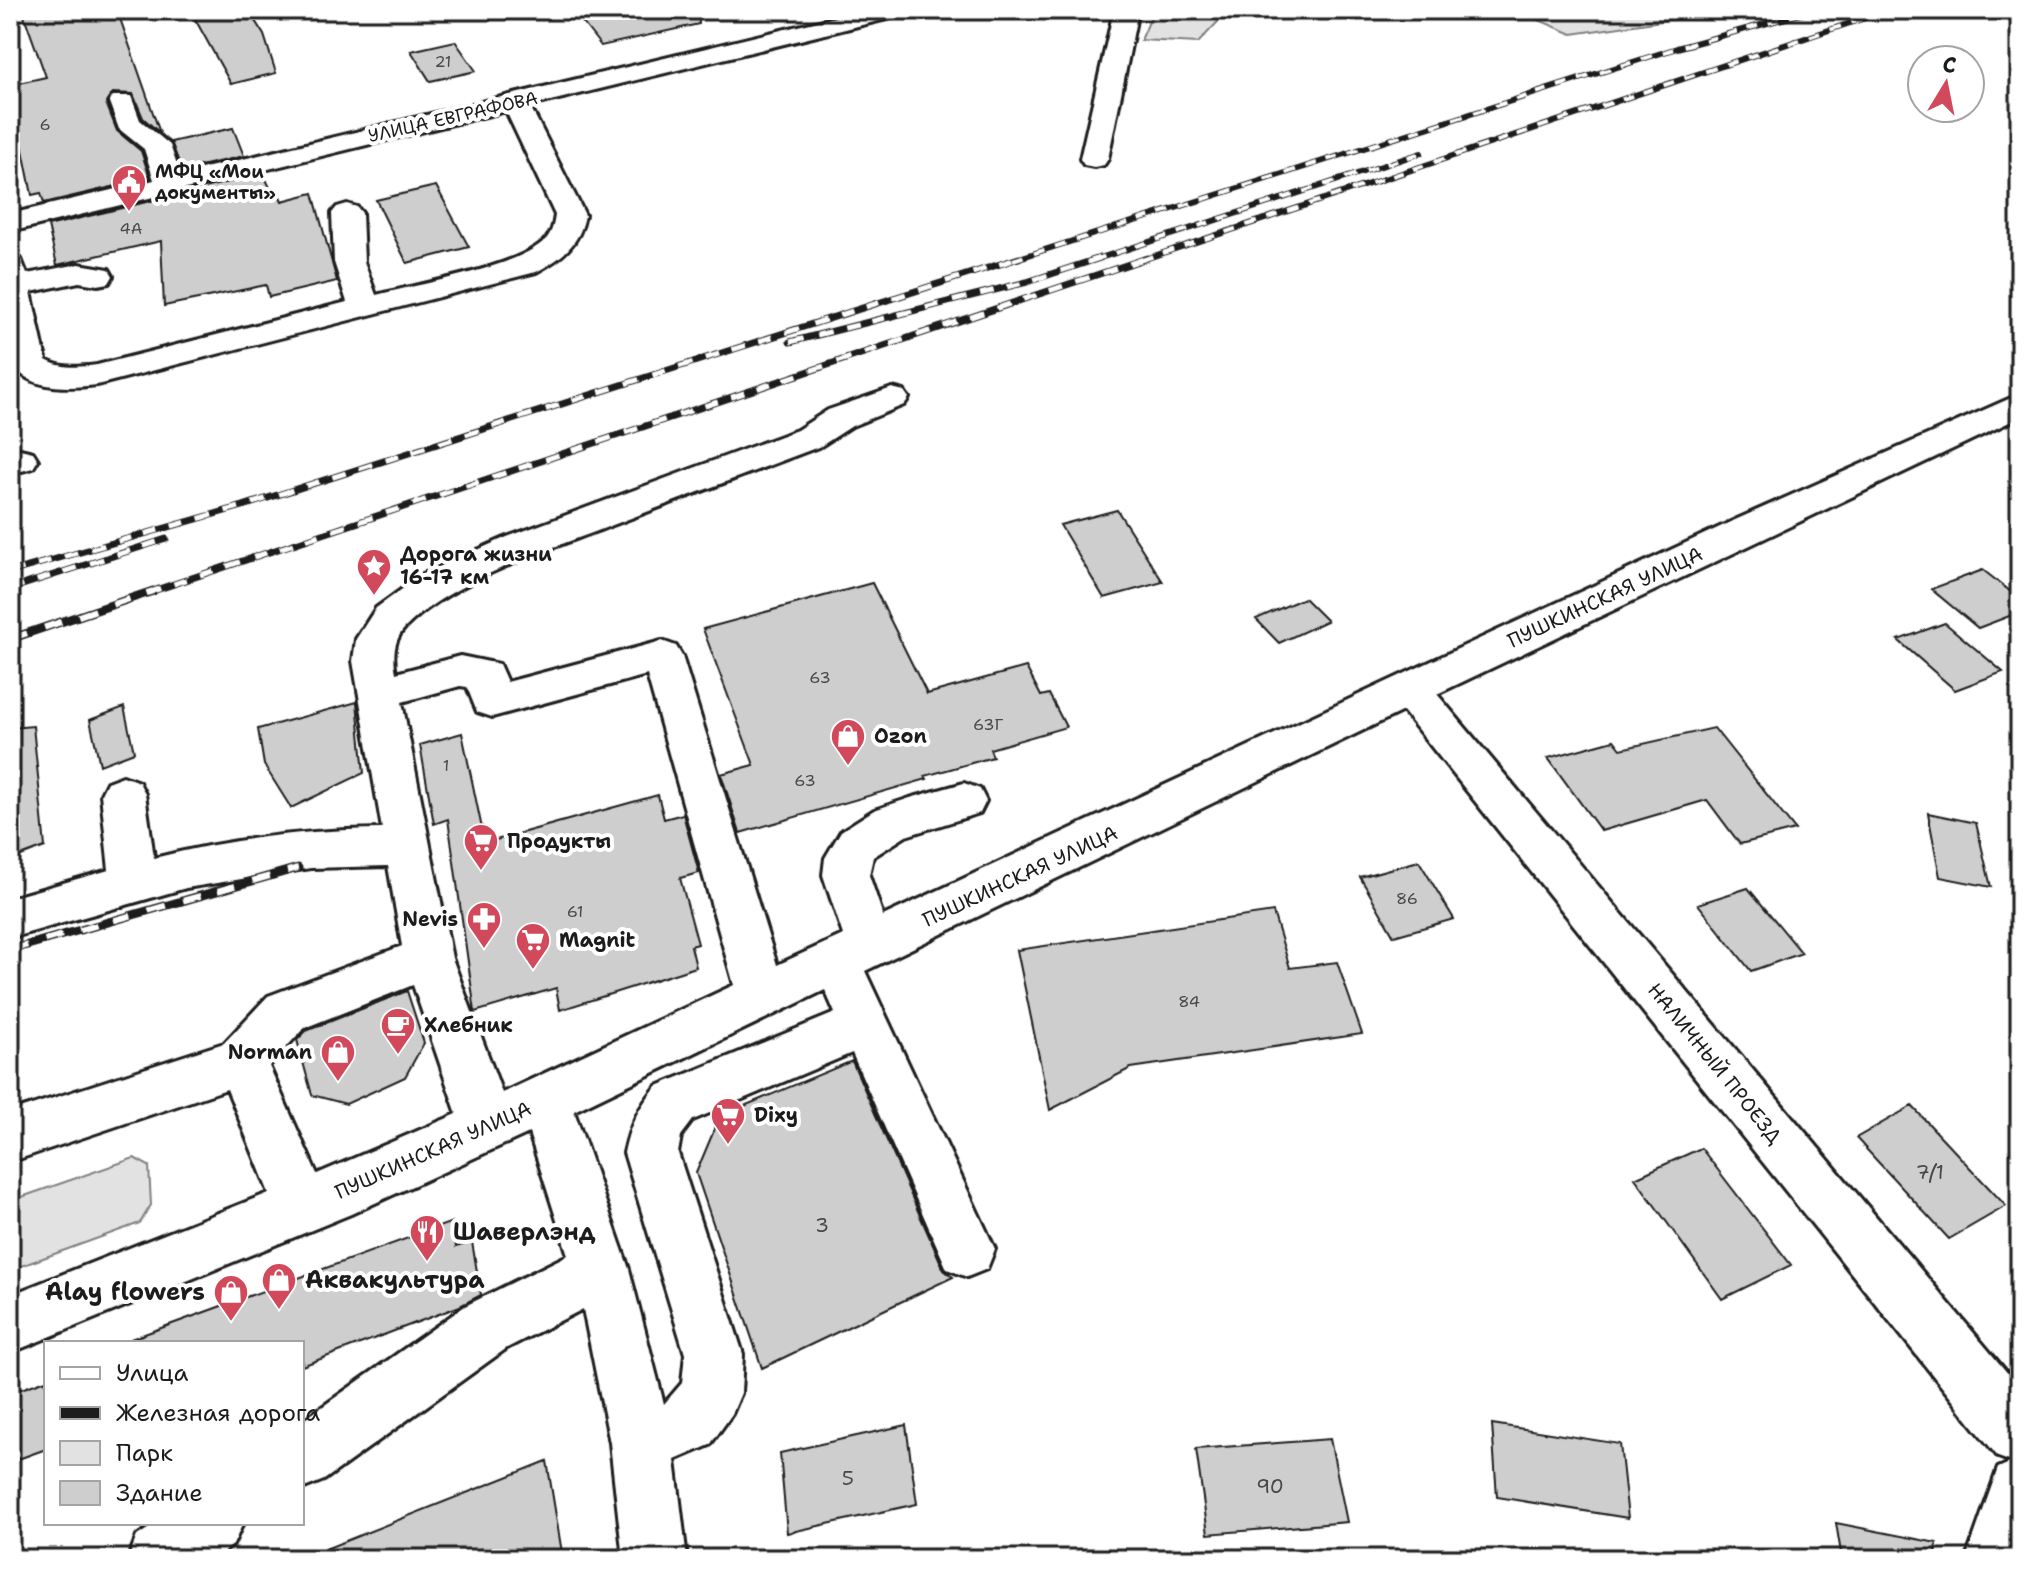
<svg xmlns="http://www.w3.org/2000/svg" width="2030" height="1569" font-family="'Shantell Sans',sans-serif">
  <rect width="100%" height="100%" fill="#fff"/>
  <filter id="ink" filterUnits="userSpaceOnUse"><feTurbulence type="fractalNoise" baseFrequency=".0125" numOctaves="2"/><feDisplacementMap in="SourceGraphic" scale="16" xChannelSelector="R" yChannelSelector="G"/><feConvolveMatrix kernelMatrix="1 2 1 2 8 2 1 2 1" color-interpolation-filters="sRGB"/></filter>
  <g filter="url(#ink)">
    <path fill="#e2e2e2" stroke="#7f7f7f" stroke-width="2" d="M1154,10H1229L1198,43L1141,40Z
      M1515,10H1737L1572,34Z
      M134,1158L149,1166L151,1205L140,1223L10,1270V1201Z"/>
    <path fill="#cecece" stroke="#1c1c1c" stroke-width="2" d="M22,10H117L160,133L143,118L133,94L113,93L106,103L117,131L141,151L150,178L44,203L41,193L32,195L10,85L46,77Z
      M190,10H248L264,35L276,73L231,84Z
      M617,10H698L699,24L601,46L579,18Z
      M455,41L476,71L430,81L411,51Z
      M233,128L244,156L182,170L171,142Z
      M253,176L254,179L265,177L274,196L279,194L282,201L313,193L337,281L269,297L266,285L164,306L161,241L57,265L48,226Z
      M436,186L469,247L407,263L376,200Z
      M1117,510L1163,582L1104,598L1060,525Z
      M1983,570L2020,599V612L1978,628L1931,589Z
      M872,583L927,694L1026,667L1041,696L1049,694L1066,727L990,749L993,757L925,776L927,779L740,833L721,774L754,765L703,629Z
      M1304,598L1327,621L1279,643L1256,619Z
      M1945,623L2003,672L1955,690L1898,640Z
      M357,702L364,773L291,808L264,765L258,729Z
      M124,707L134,752L100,765L90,720Z
      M33,726L45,847L10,860V728Z
      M1714,728L1795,830L1740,844L1707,800L1601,831L1548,758L1614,740L1621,749Z
      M462,733L485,843L658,795L664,819L683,814L699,873L680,878L698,944L691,946L696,967L560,1010L556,988L475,1012L448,819L434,824L420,745Z
      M1928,813L1976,823L1991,887L1940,877Z
      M1419,861L1454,919L1394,936L1360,877Z
      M1748,888L1802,953L1751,971L1698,904Z
      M1273,912L1290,968L1337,962L1362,1034L1131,1068L1050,1110L1017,950Z
      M407,991L424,1043L405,1077L346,1104L312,1095L297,1040L306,1031Z
      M852,1061L944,1270L953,1277L762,1368L696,1173L720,1116Z
      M1912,1106L2006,1206L1949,1239L1856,1138Z
      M1701,1148L1791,1265L1722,1299L1635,1178Z
      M452,1222L456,1247L472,1242L481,1295L460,1306L302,1366V1343H132L131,1339Z
      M46,1380V1449L10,1462V1393Z
      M1492,1424L1620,1444L1628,1518L1497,1497Z
      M906,1425L917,1504L787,1533L780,1453Z
      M1330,1439L1347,1522L1208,1534L1196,1449Z
      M547,1461L563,1559H306L305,1557Z
      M1836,1523L1937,1543L1936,1559H1842Z"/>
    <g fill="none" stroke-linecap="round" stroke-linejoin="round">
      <g stroke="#1c1c1c" stroke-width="6">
        <path id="minor" d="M865,10H907L903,15L530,106L585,215C580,244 561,259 536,272L97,385C73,388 38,390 19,372C3,358 10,279 10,256L21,259L27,274L79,264L109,269L113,276L109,283L98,285L79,282L31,292L46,360C62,369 78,367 97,365L347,302L334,262L332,213L337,207L347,204L357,207L362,213L364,262L376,295C417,284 520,268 547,238C552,232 554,223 555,215L506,111L10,232V214L154,180L144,149L119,129L109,102L113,96H131L140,120L170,145L180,174Z
          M1114,10H1138L1108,159L1104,165L1094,167L1084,165L1080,159Z
          M892,388L904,391L909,398L904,405L852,426L821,446C749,473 677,500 605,528C545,551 450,581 405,628C393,640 393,658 396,673L460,656L499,664L507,682L662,641L676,646L682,656L777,965L843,935L823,875L825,858L841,831L874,810L910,798L964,783L980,789L986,801L980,813L906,836L873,857L869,875L883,916L1735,520L2020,394V417L1437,694L2020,1388V1559H1966L1998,1468L2012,1462L1998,1457L1403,711L865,971L995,1249L987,1269L967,1277L947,1269L852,1053L693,1120L681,1136L678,1153L743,1354L741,1393L732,1414L710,1445L675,1460L687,1559H623L610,1443L583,1309L507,1348L324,1480L302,1489V1421L465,1306L568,1255L529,1133L351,1214L10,1353V1295L269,1193L227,1089L10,1162V1112L224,1043L268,996L402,946L388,866L311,868L186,888L10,938V898L109,870L101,794L107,782L123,776L139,782L145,794L154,858C228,839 305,830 382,829L353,661L356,639L376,608L423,574L507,537L797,430L828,410ZM647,675L734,985L502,1093L452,958L402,702L460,686L467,687L477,712L492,717ZM413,985L457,1114L317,1174L269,1066L304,1028ZM825,990L835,1013L657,1086C638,1108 630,1125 624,1153L685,1354L682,1383L664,1404L629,1269L574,1111Z
          M20,449L33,452L38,460L33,468L10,474V451Z
          M157,1523H243L233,1545L214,1559H128L137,1536Z"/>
      </g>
      <use href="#minor" fill="#fff" fill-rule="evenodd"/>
      <g stroke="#1c1c1c" stroke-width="6">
        <path id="rail-far2" d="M1013,260L1677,48L1815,10
          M1094,260L1421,153
          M1142,260L1889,10"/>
      </g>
      <g stroke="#1c1c1c" stroke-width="7">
        <path id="rail-far1" d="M790,342L1027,282L1100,258
          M10,572L243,506L1019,258
          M10,589L166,539
          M147,593L1147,258"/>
      </g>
      <g stroke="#1c1c1c" stroke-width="9">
        <path id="rail" d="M10,639L153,591
          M10,950L298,868"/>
      </g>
      <use href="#rail-far2" stroke="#fff" stroke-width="4" stroke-dasharray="11" stroke-linecap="butt"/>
      <use href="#rail-far1" stroke="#fff" stroke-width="5" stroke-dasharray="14" stroke-linecap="butt"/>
      <use href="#rail" stroke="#fff" stroke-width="6" stroke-dasharray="18" stroke-linecap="butt"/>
    </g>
  </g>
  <defs>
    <g id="civic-pin" transform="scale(1.8)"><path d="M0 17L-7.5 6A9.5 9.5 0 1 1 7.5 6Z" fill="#d1495b" stroke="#fff"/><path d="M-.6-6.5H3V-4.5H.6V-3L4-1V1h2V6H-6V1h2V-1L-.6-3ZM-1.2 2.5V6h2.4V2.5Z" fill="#fff"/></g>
    <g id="sight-pin" transform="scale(1.8)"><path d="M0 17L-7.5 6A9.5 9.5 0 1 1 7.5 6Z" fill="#d1495b" stroke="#fff"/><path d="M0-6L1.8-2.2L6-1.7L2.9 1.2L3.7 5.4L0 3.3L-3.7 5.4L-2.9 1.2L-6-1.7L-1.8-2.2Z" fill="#fff"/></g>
    <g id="shop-pin" transform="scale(1.8)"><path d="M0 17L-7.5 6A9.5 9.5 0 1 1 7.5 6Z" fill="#d1495b" stroke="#fff"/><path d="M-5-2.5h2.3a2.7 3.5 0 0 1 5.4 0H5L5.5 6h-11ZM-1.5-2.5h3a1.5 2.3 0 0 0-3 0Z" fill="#fff"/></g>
    <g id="supermarket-pin" transform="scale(1.8)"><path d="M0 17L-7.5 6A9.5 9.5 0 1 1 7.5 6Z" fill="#d1495b" stroke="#fff"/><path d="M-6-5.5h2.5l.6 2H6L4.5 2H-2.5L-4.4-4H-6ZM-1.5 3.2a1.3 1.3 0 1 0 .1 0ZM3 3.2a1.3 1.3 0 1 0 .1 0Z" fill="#fff"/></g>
    <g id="pharmacy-pin" transform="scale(1.8)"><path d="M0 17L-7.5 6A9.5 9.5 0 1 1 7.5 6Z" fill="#d1495b" stroke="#fff"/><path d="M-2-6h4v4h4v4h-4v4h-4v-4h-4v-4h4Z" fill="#fff"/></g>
    <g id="cafe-pin" transform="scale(1.8)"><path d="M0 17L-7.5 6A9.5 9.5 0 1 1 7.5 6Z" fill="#d1495b" stroke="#fff"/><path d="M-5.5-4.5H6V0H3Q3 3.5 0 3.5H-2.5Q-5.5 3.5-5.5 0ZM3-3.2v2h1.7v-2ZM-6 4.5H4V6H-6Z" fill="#fff"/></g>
    <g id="restaurant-pin" transform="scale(1.8)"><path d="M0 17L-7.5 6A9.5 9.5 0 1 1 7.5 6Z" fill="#d1495b" stroke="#fff"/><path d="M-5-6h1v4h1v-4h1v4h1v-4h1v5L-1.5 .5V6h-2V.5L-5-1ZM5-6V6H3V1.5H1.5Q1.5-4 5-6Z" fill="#fff"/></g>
  </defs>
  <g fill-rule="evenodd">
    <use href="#civic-pin" x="129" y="182"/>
    <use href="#sight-pin" x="374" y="566"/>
    <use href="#shop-pin" x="848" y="736"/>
    <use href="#supermarket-pin" x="481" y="841"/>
    <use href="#pharmacy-pin" x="484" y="919"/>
    <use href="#supermarket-pin" x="533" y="940"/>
    <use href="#cafe-pin" x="398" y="1025"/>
    <use href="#shop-pin" x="338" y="1052"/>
    <use href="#supermarket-pin" x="728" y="1115"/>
    <use href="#restaurant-pin" x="427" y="1232"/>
    <use href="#shop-pin" x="279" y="1280"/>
    <use href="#shop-pin" x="231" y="1292"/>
  </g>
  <g text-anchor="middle" stroke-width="8" stroke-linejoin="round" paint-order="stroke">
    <g font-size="16" fill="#484848">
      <text x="443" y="67">21</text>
      <text x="45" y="130">6</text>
      <text x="131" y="234">4А</text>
      <text x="820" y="683">63</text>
      <text x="988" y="730">63Г</text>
      <text x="446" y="771">1</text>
      <text x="805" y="786">63</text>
      <text x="1407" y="904">86</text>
      <text x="575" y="917">61</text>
      <text x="1189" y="1007">84</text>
    </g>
    <g font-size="18" fill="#1c1c1c" stroke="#fff">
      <text transform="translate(453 117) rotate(-13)" y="6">УЛИЦА ЕВГРАФОВА</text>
    </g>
    <g font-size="18" font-weight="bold" fill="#1c1c1c" stroke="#fff" text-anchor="start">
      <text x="155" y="178">МФЦ «Мои<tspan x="155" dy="21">документы»</tspan></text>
    </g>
    <g font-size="20" font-weight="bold" fill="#1c1c1c" stroke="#fff" text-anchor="start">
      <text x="400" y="561">Дорога жизни<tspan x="400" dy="23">16-17 км</tspan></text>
      <text x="874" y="743">Ozon</text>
      <text x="507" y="848">Продукты</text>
      <text x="458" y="926" text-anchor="end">Nevis</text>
      <text x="559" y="947">Magnit</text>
      <text x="424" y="1032">Хлебник</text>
      <text x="312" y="1059" text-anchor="end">Norman</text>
      <text x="754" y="1122">Dixy</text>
    </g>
    <g font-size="20" fill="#1c1c1c" stroke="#fff">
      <text transform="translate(1605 597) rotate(-25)" y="7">ПУШКИНСКАЯ УЛИЦА</text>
      <text transform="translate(1020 876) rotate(-25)" y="7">ПУШКИНСКАЯ УЛИЦА</text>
      <text transform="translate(1715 1063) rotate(51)" y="7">НАЛИЧНЫЙ ПРОЕЗД</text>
      <text transform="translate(433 1150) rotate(-24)" y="7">ПУШКИНСКАЯ УЛИЦА</text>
    </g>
    <g font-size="20" fill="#484848">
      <text x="1930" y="1179">7/1</text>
      <text x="822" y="1232">3</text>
      <text x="848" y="1485">5</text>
      <text x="1270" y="1493">90</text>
    </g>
    <g font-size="24" font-weight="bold" fill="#1c1c1c" stroke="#fff" text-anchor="start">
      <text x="453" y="1240">Шаверлэнд</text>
      <text x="305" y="1288">Аквакультура</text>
      <text x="205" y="1300" text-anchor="end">Alay flowers</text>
    </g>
  </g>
  <rect width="2030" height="1569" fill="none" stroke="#fff" stroke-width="40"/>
  <rect x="20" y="20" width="1990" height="1529" fill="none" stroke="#1c1c1c" stroke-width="3" filter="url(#ink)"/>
  <rect x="44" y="1341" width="260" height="184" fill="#ffffff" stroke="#a4a4a4" stroke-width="2"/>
  <rect x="60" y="1367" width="40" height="12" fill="#ffffff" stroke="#a4a4a4" stroke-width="2"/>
  <text x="116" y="1381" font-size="24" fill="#1c1c1c">Улица</text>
  <rect x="60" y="1407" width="40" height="12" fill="#1c1c1c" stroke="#a4a4a4" stroke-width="2"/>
  <text x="116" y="1421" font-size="24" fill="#1c1c1c">Железная дорога</text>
  <rect x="60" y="1441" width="40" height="24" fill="#e2e2e2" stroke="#a4a4a4" stroke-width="2"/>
  <text x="116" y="1461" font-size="24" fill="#1c1c1c">Парк</text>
  <rect x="60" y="1481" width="40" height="24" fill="#cecece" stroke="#a4a4a4" stroke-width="2"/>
  <text x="116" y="1501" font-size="24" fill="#1c1c1c">Здание</text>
  <g transform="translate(1946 84) rotate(10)"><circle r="38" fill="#ffffff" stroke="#a4a4a4" stroke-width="2"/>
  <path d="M0-6L14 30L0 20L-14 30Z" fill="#d1495b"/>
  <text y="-12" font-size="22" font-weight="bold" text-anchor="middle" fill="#1c1c1c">С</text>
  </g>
</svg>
